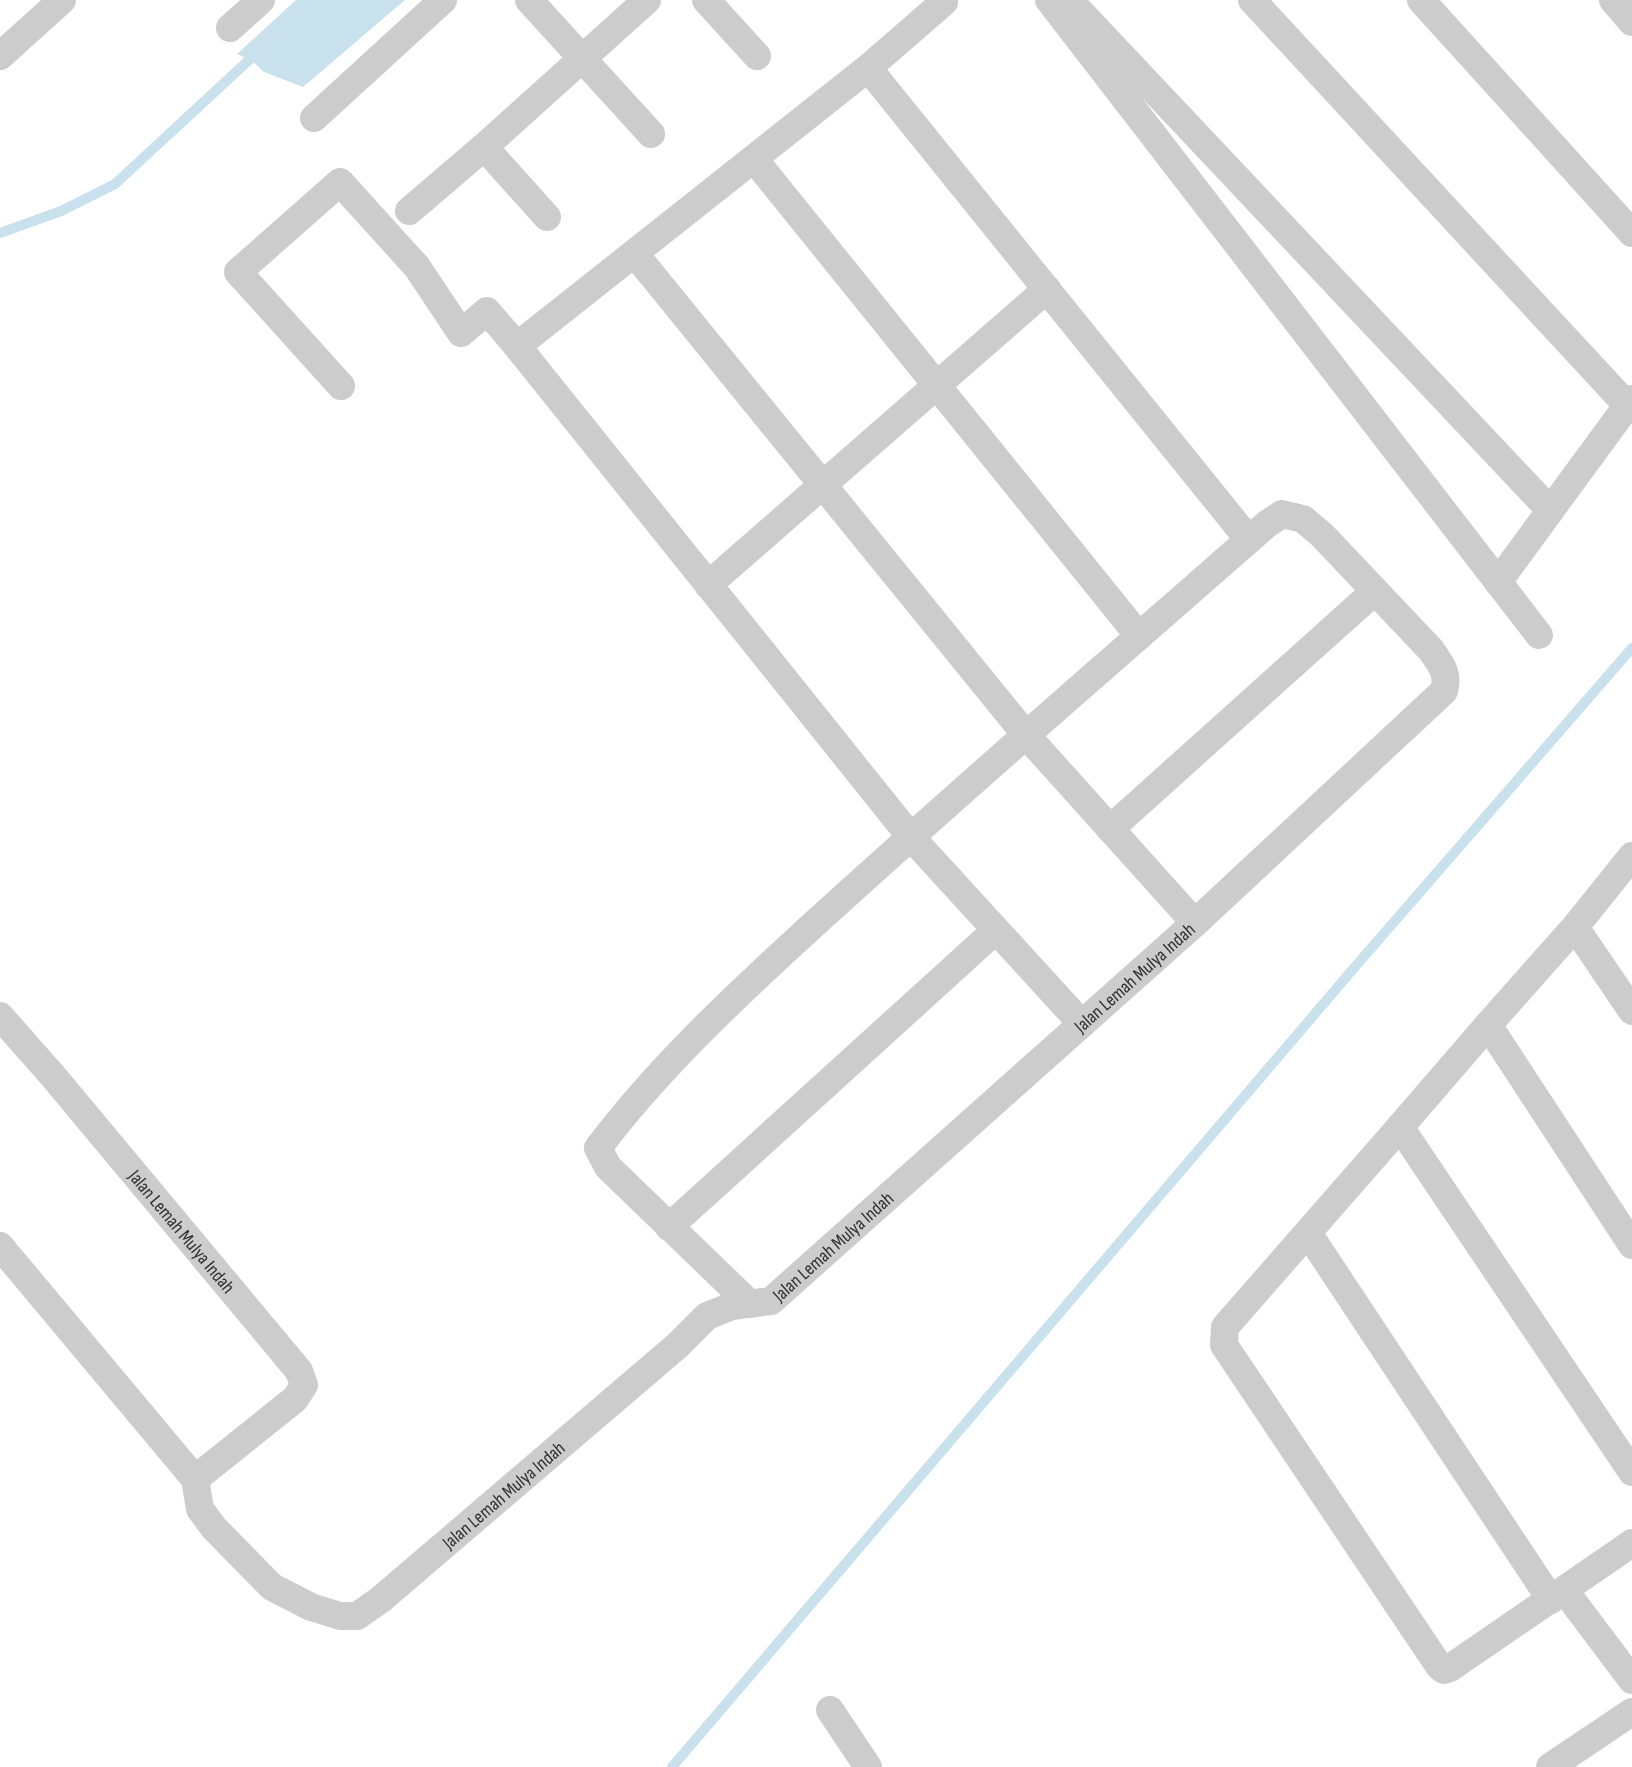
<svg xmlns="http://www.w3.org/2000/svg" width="1632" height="1767" font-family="'Sofia Sans Condensed',sans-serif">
  <rect width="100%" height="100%" fill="#fff"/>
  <path fill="#c8e1ed" d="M296,0H405L303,87L264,72L251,60L237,54Z"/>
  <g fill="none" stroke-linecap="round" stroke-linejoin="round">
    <path stroke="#c8e1ed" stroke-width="10" d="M0,233L61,211L115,184L249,60
      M672,1767L1354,968L1632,648"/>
    <g stroke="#ccc" stroke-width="28">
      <path d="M529,0L651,134"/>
      <path d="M706,0L757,56"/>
      <path d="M1049,0L1539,635"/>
      <path d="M1069,0L1550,510"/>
      <path d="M1252,0L1626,404"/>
      <path d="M1421,0L1632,233"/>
      <path d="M1613,0L1632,22"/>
      <path d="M944,2L868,68L1249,540"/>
      <path d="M230,28L261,0"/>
      <path d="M0,56L62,0"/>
      <path d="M868,68L517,346L910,836L1082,1024"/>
      <path d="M314,118L443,0"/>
      <path d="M484,147L547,217"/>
      <path d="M754,159L1139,636"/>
      <path d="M409,211L484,147L647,0"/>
      <path d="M341,386L238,272L340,182L417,267L461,333L487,311L517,346"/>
      <path d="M1498,582L1632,399"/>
      <path d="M708,585L1047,289"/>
      <path d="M1110,829L1375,591"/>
      <path d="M1632,856L1575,927L1632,1011"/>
      <path d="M1575,927L1488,1025L1632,1245"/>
      <path id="s1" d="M0,1016L53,1076L299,1371L304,1385L295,1399L195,1479L0,1246"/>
      <path d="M1488,1025L1400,1127L1632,1472"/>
      <path d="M1400,1127L1225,1327L1224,1345L1439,1666L1444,1670L1450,1668L1632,1543"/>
      <path d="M669,1227L996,930"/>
      <path d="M1308,1233L1551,1600"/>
      <path d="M750,1304L608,1167L598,1148C657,1070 728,1003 800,937C874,869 950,802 1026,735L1195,923"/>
      <path id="s2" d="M195,1479L200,1509L214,1528L272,1587L311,1607L340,1616H357L380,1600L678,1345L707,1316L732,1306L771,1301L1195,923L1444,691C1449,673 1441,665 1431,650L1322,535L1303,519L1282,514L1267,524L1026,735L635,254"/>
      <path d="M1565,1591L1632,1680"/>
      <path d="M830,1710L868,1767"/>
      <path d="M1550,1767L1632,1712"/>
    </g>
  </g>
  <g text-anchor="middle" stroke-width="5" stroke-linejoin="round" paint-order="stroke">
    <g font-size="19" fill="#2f2f2f" stroke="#fff">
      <text dy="7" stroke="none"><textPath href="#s2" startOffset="1242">Jalan Lemah Mulya Indah</textPath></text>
      <text dy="7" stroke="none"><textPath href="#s1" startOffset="282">Jalan Lemah Mulya Indah</textPath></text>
      <text dy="7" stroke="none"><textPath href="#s2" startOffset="838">Jalan Lemah Mulya Indah</textPath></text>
      <text dy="7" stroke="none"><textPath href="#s2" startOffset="418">Jalan Lemah Mulya Indah</textPath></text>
    </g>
  </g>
</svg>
